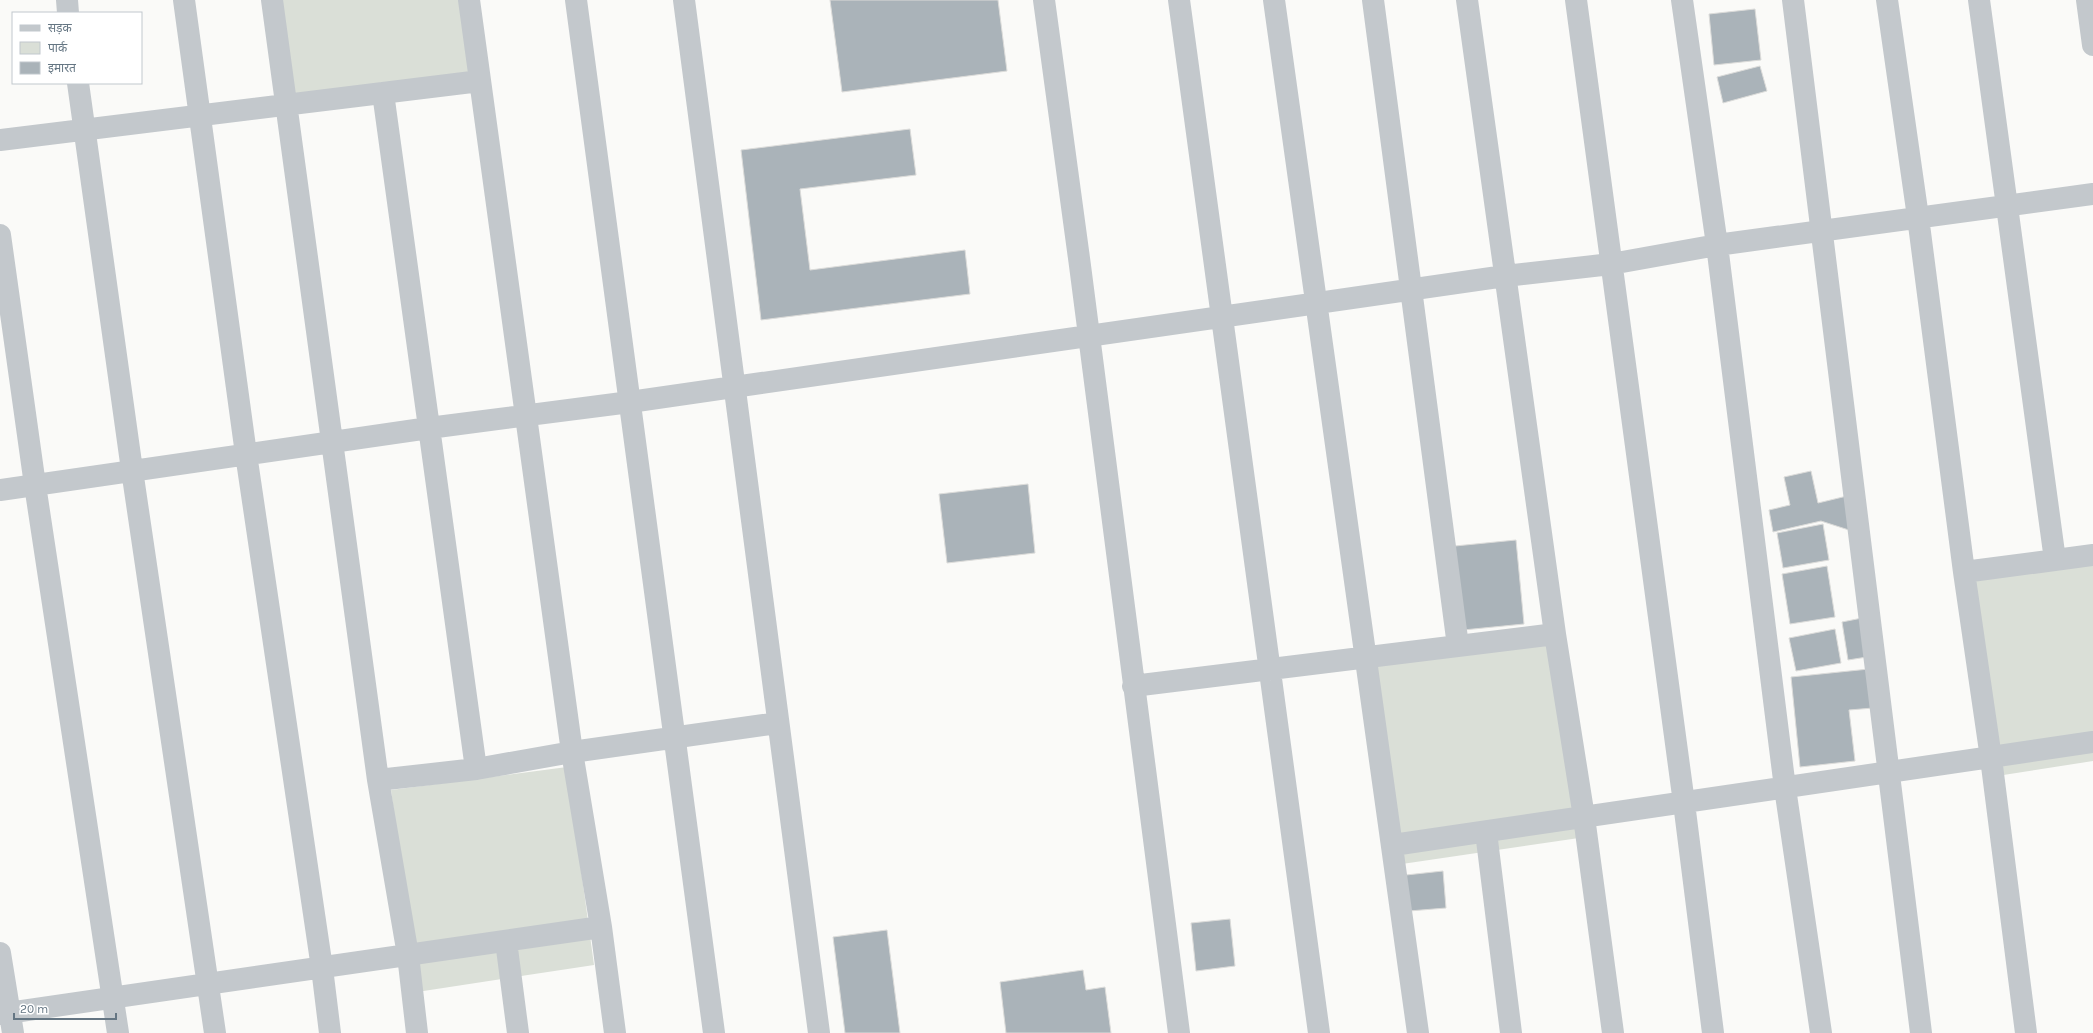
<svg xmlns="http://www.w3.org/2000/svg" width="2093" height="1033" font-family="Karla,'Noto Sans Devanagari',sans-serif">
  <rect width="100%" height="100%" fill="#fafaf8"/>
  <path fill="#dadfd7" d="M281,0H461L471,73L294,99Z
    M2093,558V761L1997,776L1971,574Z
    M1552,640L1579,838L1402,864L1376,662Z
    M567,767L594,965L417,992L391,790Z"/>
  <path fill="#aab3b9" stroke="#dcdcda" d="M830,0H998L1007,71L842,92Z
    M1755,9L1761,60L1714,65L1709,14Z
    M1760,66L1767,91L1723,103L1717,77Z
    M910,129L916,175L800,189L810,270L965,250L970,294L761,320L741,150Z
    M1811,471L1818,503L1847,496L1855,532L1821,521L1773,532L1769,510L1790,505L1784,477Z
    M1028,484L1035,553L947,563L939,494Z
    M1823,524L1829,560L1783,568L1777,533Z
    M1516,540L1524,624L1463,630L1455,546Z
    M1827,566L1835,617L1790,624L1782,574Z
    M1862,618L1867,657L1848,660L1842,622Z
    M1835,629L1841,663L1796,671L1789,638Z
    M1869,669L1873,708L1849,710L1855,761L1800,767L1791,677Z
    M1443,871L1446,908L1409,911L1406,875Z
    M1230,919L1235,966L1196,971L1191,923Z
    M887,930L900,1033H845L833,937Z
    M1083,970L1086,990L1105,987L1111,1033H1006L1000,982Z"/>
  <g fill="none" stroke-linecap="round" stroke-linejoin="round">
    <path stroke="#c3c8cc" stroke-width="22" d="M67,0L68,13
      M184,0L246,454L322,968L330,1033
      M272,0L378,780L408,955L417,1033
      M469,0L572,752L601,927L615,1033
      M576,0L714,1033
      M684,0L819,1033
      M1044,0C1092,344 1134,689 1179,1033
      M1179,0L1319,1033
      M1274,0L1418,1033
      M1373,0L1458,646
      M1467,0L1555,634L1584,817L1613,1033
      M1576,0L1684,803L1713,1033
      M1682,0L1717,245L1785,788L1821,1033
      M1793,0L1921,1033
      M1887,0L1918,217L1964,572L1991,758L2026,1033
      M1979,0L2055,560
      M2087,0L2093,45
      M78,83L132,470L215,1033
      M383,93L476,769
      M0,140L480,81
      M0,235L35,485L118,1033
      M0,490L429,428L630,402L1505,276L1611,264L1717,245L2093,194
      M1964,572L2093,555
      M1133,686L1555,634
      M378,780L476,769L572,752L778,723
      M1486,832L1511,1033
      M1393,845L2093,742
      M506,941L518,1033
      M0,953L13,1033
      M0,1014L601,927"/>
  </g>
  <rect x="12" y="12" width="130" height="72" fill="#ffffff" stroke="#c1c8cd"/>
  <rect x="20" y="25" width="20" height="6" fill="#c3c8cc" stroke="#c1c8cd"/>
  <text x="48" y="32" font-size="12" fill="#657683">सड़क</text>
  <rect x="20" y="42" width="20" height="12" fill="#dadfd7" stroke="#c1c8cd"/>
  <text x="48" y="52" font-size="12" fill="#657683">पार्क</text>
  <rect x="20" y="62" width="20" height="12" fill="#aab3b9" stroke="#c1c8cd"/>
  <text x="48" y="72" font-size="12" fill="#657683">इमारत</text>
  <path d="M14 1013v6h102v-6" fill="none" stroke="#657683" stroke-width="2"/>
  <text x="20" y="1013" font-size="12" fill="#657683" stroke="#ffffff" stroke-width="3" paint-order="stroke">20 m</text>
</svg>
